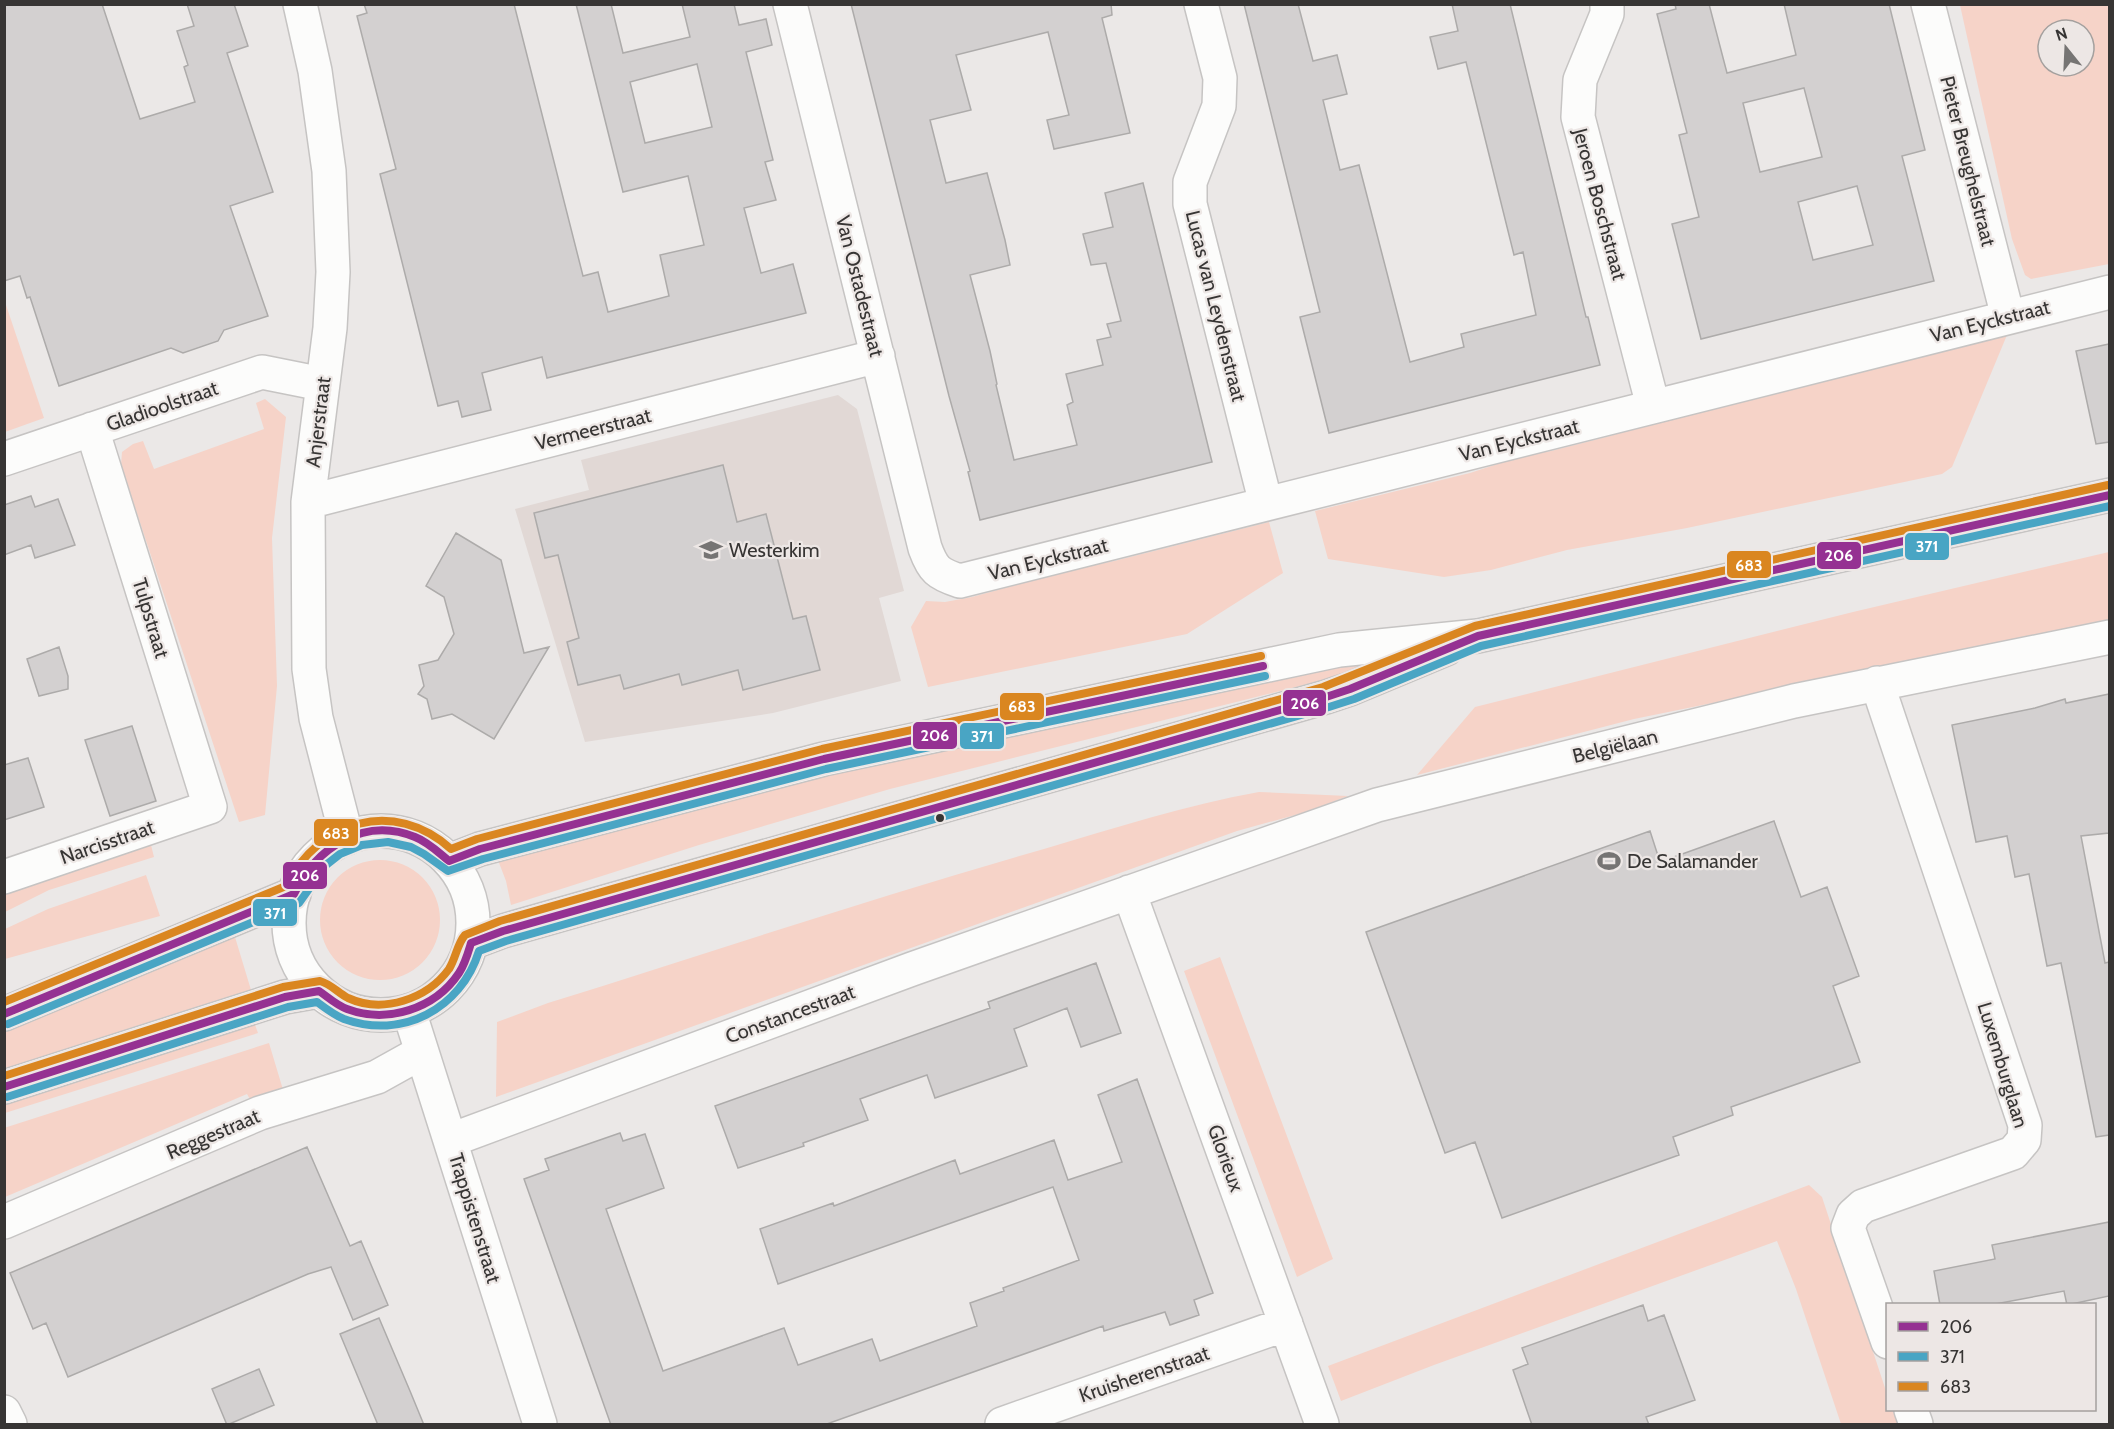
<svg xmlns="http://www.w3.org/2000/svg" width="2114" height="1429" font-family="Cabin,sans-serif">
  <rect width="100%" height="100%" fill="#ebe8e7"/>
  <path fill="#e1d8d5" d="M838,395L857,409L904,591L879,598L901,681L773,713L585,742L515,509L589,490L581,460Z"/>
  <path fill="#f6d3c8" fill-rule="evenodd" d="M1960,5H2109V264L2031,279L2025,275L2012,239ZM2048,30H2084V66H2048Z
    M5,302L44,418L5,432H4Z
    M2007,335L1952,467L1942,474L1687,528L1567,550L1491,570L1444,577L1328,559L1315,511L1470,473L1513,459L1524,453L1547,452L1610,436L1648,424Z
    M265,399L286,417L272,538L277,686L265,815L239,822L121,465L122,452L133,444L143,441L154,469L264,429L256,403Z
    M1269,522L1283,573L1187,634L928,687L911,627L926,601L945,602L972,597L1065,571L1114,561Z
    M2109,552V622L1634,719L1417,775L1475,707L1853,612Z
    M1359,658L1386,662L1324,680L890,789L699,845L511,905L506,881L496,855L617,821L885,762L1039,731Z
    M1259,792L1348,796L1306,812L1237,831L496,1097L497,1022L548,1003C713,952 877,896 1044,849C1115,828 1186,805 1259,792Z
    M151,845L154,857L49,890L5,912L4,894Z
    M320 920a60 60 0 1 1 120 0a60 60 0 1 1-120 0Z
    M146,875L160,916L5,959V929L48,909Z
    M235,937L251,990L5,1070V1023Z
    M1220,957L1333,1259L1297,1277L1184,971Z
    M254,1022L258,1033L5,1113L4,1102Z
    M269,1043L284,1093L252,1103L247,1094L5,1197L4,1128Z
    M1809,1185L1822,1197L1887,1394L1888,1410H1893L1898,1424H1841L1796,1289L1777,1241L1434,1365L1341,1401L1328,1366Z"/>
  <path fill="#d3d0d0" stroke="#adabaa" stroke-width="1.5" fill-rule="evenodd" d="M4,4H102L140,119L195,102L184,67L188,65L177,31L194,26L187,4H234L248,46L227,53L273,192L230,206L268,316L224,330L218,341L183,353L171,348L59,386L30,297L27,298L20,276L4,281Z
    M364,4H514L583,276L598,272L608,312L669,296L660,255L704,245L688,176L623,192L576,4H611L623,53L690,37L682,4H734L739,25L766,19L772,45L746,52L773,160L765,162L776,200L744,208L761,273L793,264L806,313L547,378L542,357L482,373L491,410L462,417L458,401L438,406L380,174L396,169L357,16L367,13ZM697,64L712,127L645,143L630,82Z
    M851,4H1111L1112,15L1102,18L1130,133L1054,149L1047,120L1069,115L1048,32L956,55L971,110L930,120L946,183L987,173L1005,240L1010,265L970,275L990,351L997,384L996,385L1014,460L1077,445L1067,405L1073,402L1066,374L1103,365L1097,340L1111,337L1107,324L1121,321L1106,263L1091,265L1083,234L1113,227L1105,193L1143,183L1212,462L980,520L968,472L970,471L949,396Z
    M1244,4H1298L1313,61L1337,55L1347,94L1323,100L1340,170L1359,165L1410,362L1464,347L1461,334L1536,315L1523,252L1514,255L1466,62L1438,69L1430,37L1458,31L1452,4H1510L1586,317H1588L1600,365L1329,433L1300,317L1320,312Z
    M1675,4H1709L1727,73L1796,55L1784,4H1889L1925,150L1902,156L1934,281L1701,339L1672,224L1699,217L1679,135L1687,133L1657,14L1676,9ZM1804,88L1822,157L1760,172L1743,103ZM1857,186L1873,245L1813,260L1798,202Z
    M2109,344V442L2096,444L2076,351Z
    M723,465L737,522L766,514L793,619L806,616L820,670L743,690L738,670L682,685L679,674L624,689L620,675L578,685L567,642L579,638L558,555L545,558L534,513Z
    M31,496L35,507L58,499L75,545L35,558L31,545L4,555V505Z
    M456,533L501,560L524,653L549,647L494,739L452,714L432,719L427,699L418,694L424,686L419,665L438,660L454,634L444,597L426,586Z
    M59,647L68,676V689L39,696L27,659Z
    M2109,694V833L2081,836L2105,963L2109,962V1135L2096,1137L2061,963L2047,966L2029,874L2015,877L2007,836L1976,842L1952,725L2035,708L2065,699L2066,703Z
    M132,726L156,801L110,816L85,740Z
    M28,758L44,807L4,820V765Z
    M1774,821L1801,897L1827,887L1859,976L1833,986L1860,1062L1731,1107L1733,1115L1673,1137L1679,1155L1502,1218L1475,1142L1445,1153L1366,932L1650,831L1660,862Z
    M1096,963L1121,1033L1081,1047L1067,1008L1014,1029L1027,1066L935,1098L927,1075L893,1087L860,1099L868,1120L803,1143L804,1146L738,1168L715,1106L990,1008L988,1002Z
    M1137,1079L1213,1293L1194,1300L1199,1315L1170,1325L1165,1312L1104,1331L1103,1326L824,1425H611L524,1179L549,1170L545,1159L620,1133L623,1141L645,1134L664,1188L606,1209L663,1371L784,1328L798,1365L872,1339L880,1361L977,1326L970,1303L1004,1291L1003,1288L1079,1260L1053,1187L778,1284L760,1229L833,1203L834,1206L955,1160L960,1174L1054,1140L1068,1180L1122,1162L1098,1095Z
    M307,1147L350,1246L361,1241L388,1305L353,1320L331,1267L308,1274L68,1377L46,1323L33,1329L10,1273Z
    M2109,1222V1296L2067,1305L2064,1291L1990,1305H1940L1934,1271L1995,1259L1992,1245Z
    M1643,1305L1648,1321L1664,1315L1695,1400L1646,1417L1649,1425H1532L1513,1370L1528,1364L1522,1348Z
    M379,1318L410,1391L424,1425H378L340,1334Z
    M259,1369L274,1405L227,1425L212,1389Z"/>
  <g fill="none" stroke-linecap="round" stroke-linejoin="round">
    <g stroke="#c6c4c3" stroke-width="36">
      <path id="minor" d="M300,4L315,71L329,171L333,272L330,328L308,502L309,669L316,718L347,838
        M790,4L925,548C933,570 938,574 960,581L2110,292
        M1201,4L1220,78L1219,106L1190,182V204L1266,504
        M1607,4V14L1580,80L1578,117L1653,406
        M1928,4L2008,317
        M4,459L262,372L322,384
        M308,502L878,356
        M1877,683L2025,1125L2024,1140L2013,1153L1863,1206L1853,1215L1848,1228L1888,1342
        M4,877L210,807L92,429
        M1129,892L1322,1424
        M409,1011L540,1424
        M451,1140L912,969L1377,805L1794,701L2110,637
        M4,1222L260,1113L377,1077L422,1052
        M1911,1410L1916,1424
        M4,1412L10,1424
        M1002,1424L1286,1324"/>
    </g>
    <g stroke="#c6c4c3" stroke-width="36">
      <path id="secondary" d="M289 923a92 92 0 1 1 184 0a92 92 0 1 1-184 0Z
        M449,861L480,849L824,759L1339,650L1478,636L2110,495
        M471,943L503,931L1326,697L1350,689L1446,649
        M4,1014L294,894
        M4,1087L285,997L319,991"/>
    </g>
    <use href="#minor" stroke="#fcfcfb" stroke-width="33"/>
    <use href="#secondary" stroke="#fcfcfb" stroke-width="33"/>
    <g stroke="#ede7e5" stroke-width="12">
      <path id="bus-1" d="M4,1014L294,894C316,848 363,816 415,837C428,842 438,852 449,861L480,849L824,759L1263,666
        M4,1087L285,997L319,991C328,997 336,1005 347,1009C387,1024 435,1009 459,973C465,964 468,953 471,943L503,931L1326,697L1350,689L1478,636L2110,495"/>
    </g>
    <g stroke="#ede7e5" stroke-width="12">
      <path id="bus-2" d="M8,1024L299,903L326,865L340,854L362,845L388,842L411,847L424,854L448,871L483,859L826,769L1265,676
        M7,1097L288,1007L317,1002C325,1008 334,1015 344,1019C402,1040 461,1009 479,951L506,941L1329,707L1354,699L1481,646L2110,506"/>
    </g>
    <g stroke="#ede7e5" stroke-width="12">
      <path id="bus-3" d="M4,1002L286,886C319,820 394,798 451,849L477,839L822,749L1261,656
        M4,1076L283,987L320,981C331,984 338,993 348,998C383,1014 427,999 449,969C456,958 457,944 465,935L500,921L1323,687L1475,626L2108,485"/>
    </g>
    <use href="#bus-1" stroke="#953192" stroke-width="8"/>
    <use href="#bus-2" stroke="#49a5c4" stroke-width="8"/>
    <use href="#bus-3" stroke="#da8620" stroke-width="8"/>
  </g>
  <defs>
    <g id="school-bare" transform="scale(1.8)"><path d="M0-5L7-2L0 1L-7-2ZM-4 1L0 2.5L4 1V4Q0 6-4 4Z" fill="#767473" stroke="#ede7e5" stroke-width="2.5" paint-order="stroke"/></g>
    <g id="stadium-bare" transform="scale(1.8)"><path d="M0-5a6.5 5 0 1 0 0 10a6.5 5 0 1 0 0-10ZM-3.5-1.8h7v3.6h-7Z" fill="#767473" stroke="#ede7e5" stroke-width="2.5" paint-order="stroke"/></g>
  </defs>
  <g fill-rule="evenodd">
    <use href="#school-bare" x="711" y="550"/>
    <use href="#stadium-bare" x="1609" y="861"/>
  </g>
  <circle fill="#373534" stroke="#ede7e5" stroke-width="2" cx="940" cy="818" r="5"/>
  <g text-anchor="middle" stroke-width="4.5" stroke-linejoin="round" paint-order="stroke">
    <g font-size="20" fill="#373534" stroke="#ede7e5">
      <text transform="translate(1968 161) rotate(76)" y="7">Pieter Breughelstraat</text>
      <text transform="translate(1600 204) rotate(75)" y="7">Jeroen Boschstraat</text>
      <text transform="translate(860 286) rotate(76)" y="7">Van Ostadestraat</text>
      <text transform="translate(1216 306) rotate(76)" y="7">Lucas van Leydenstraat</text>
      <text transform="translate(1990 321) rotate(-14)" y="7">Van Eyckstraat</text>
      <text transform="translate(162 406) rotate(-19)" y="7">Gladioolstraat</text>
      <text transform="translate(318 422) rotate(-83)" y="7">Anjerstraat</text>
      <text transform="translate(593 429) rotate(-14)" y="7">Vermeerstraat</text>
      <text transform="translate(1519 440) rotate(-14)" y="7">Van Eyckstraat</text>
      <text transform="translate(1048 559) rotate(-14)" y="7">Van Eyckstraat</text>
      <text transform="translate(151 618) rotate(73)" y="7">Tulpstraat</text>
      <text transform="translate(1615 746) rotate(-14)" y="7">Belgiëlaan</text>
      <text transform="translate(107 842) rotate(-19)" y="7">Narcisstraat</text>
      <text transform="translate(790 1014) rotate(-20)" y="7">Constancestraat</text>
      <text transform="translate(2003 1065) rotate(73)" y="7">Luxemburglaan</text>
      <text transform="translate(213 1134) rotate(-23)" y="7">Reggestraat</text>
      <text transform="translate(1226 1158) rotate(70)" y="7">Glorieux</text>
      <text transform="translate(475 1218) rotate(73)" y="7">Trappistenstraat</text>
      <text transform="translate(1144 1374) rotate(-19)" y="7">Kruisherenstraat</text>
    </g>
    <g font-size="20" fill="#373534" stroke="#ede7e5" text-anchor="start">
      <text x="729" y="557">Westerkim</text>
      <text x="1627" y="868">De Salamander</text>
    </g>
  </g>
  <g stroke="#ede7e5" stroke-width="2">
    <rect x="1904" y="532" width="46" height="29" rx="6" fill="#49a5c4"/>
    <rect x="1816" y="541" width="46" height="29" rx="6" fill="#953192"/>
    <rect x="1726" y="550" width="46" height="29" rx="6" fill="#da8620"/>
    <rect x="1282" y="689" width="45" height="28" rx="6" fill="#953192"/>
    <rect x="999" y="692" width="46" height="29" rx="6" fill="#da8620"/>
    <rect x="912" y="721" width="46" height="29" rx="6" fill="#953192"/>
    <rect x="959" y="722" width="46" height="28" rx="6" fill="#49a5c4"/>
    <rect x="313" y="818" width="46" height="29" rx="6" fill="#da8620"/>
    <rect x="282" y="861" width="46" height="29" rx="6" fill="#953192"/>
    <rect x="252" y="898" width="46" height="29" rx="6" fill="#49a5c4"/>
  </g>
  <g font-size="16" text-anchor="middle" font-weight="bold" fill="#fff">
    <text x="1927" y="552">371</text>
    <text x="1839" y="561">206</text>
    <text x="1749" y="571">683</text>
    <text x="1305" y="709">206</text>
    <text x="1022" y="712">683</text>
    <text x="935" y="741">206</text>
    <text x="982" y="742">371</text>
    <text x="336" y="839">683</text>
    <text x="305" y="881">206</text>
    <text x="275" y="919">371</text>
  </g>
  <rect width="2114" height="1429" fill="none" stroke="#373534" stroke-width="12"/>
  <rect x="1886" y="1303" width="210" height="108" fill="#ede7e5" stroke="#a4a09e" stroke-width="1.5"/>
  <rect x="1898" y="1322" width="30" height="9" fill="#953192" stroke="#a4a09e" stroke-width="1.5"/>
  <text x="1940" y="1333" font-size="18" fill="#373534">206</text>
  <rect x="1898" y="1352" width="30" height="9" fill="#49a5c4" stroke="#a4a09e" stroke-width="1.5"/>
  <text x="1940" y="1363" font-size="18" fill="#373534">371</text>
  <rect x="1898" y="1382" width="30" height="9" fill="#da8620" stroke="#a4a09e" stroke-width="1.5"/>
  <text x="1940" y="1393" font-size="18" fill="#373534">683</text>
  <g transform="translate(2066 48) rotate(342)"><circle r="28" fill="#ede7e5" stroke="#a4a09e" stroke-width="1.5"/>
  <path d="M0-4.5L10 22L0 15L-10 22Z" fill="#767473"/>
  <text y="-9" font-size="16" font-weight="bold" text-anchor="middle" fill="#373534">N</text>
  </g>
</svg>
